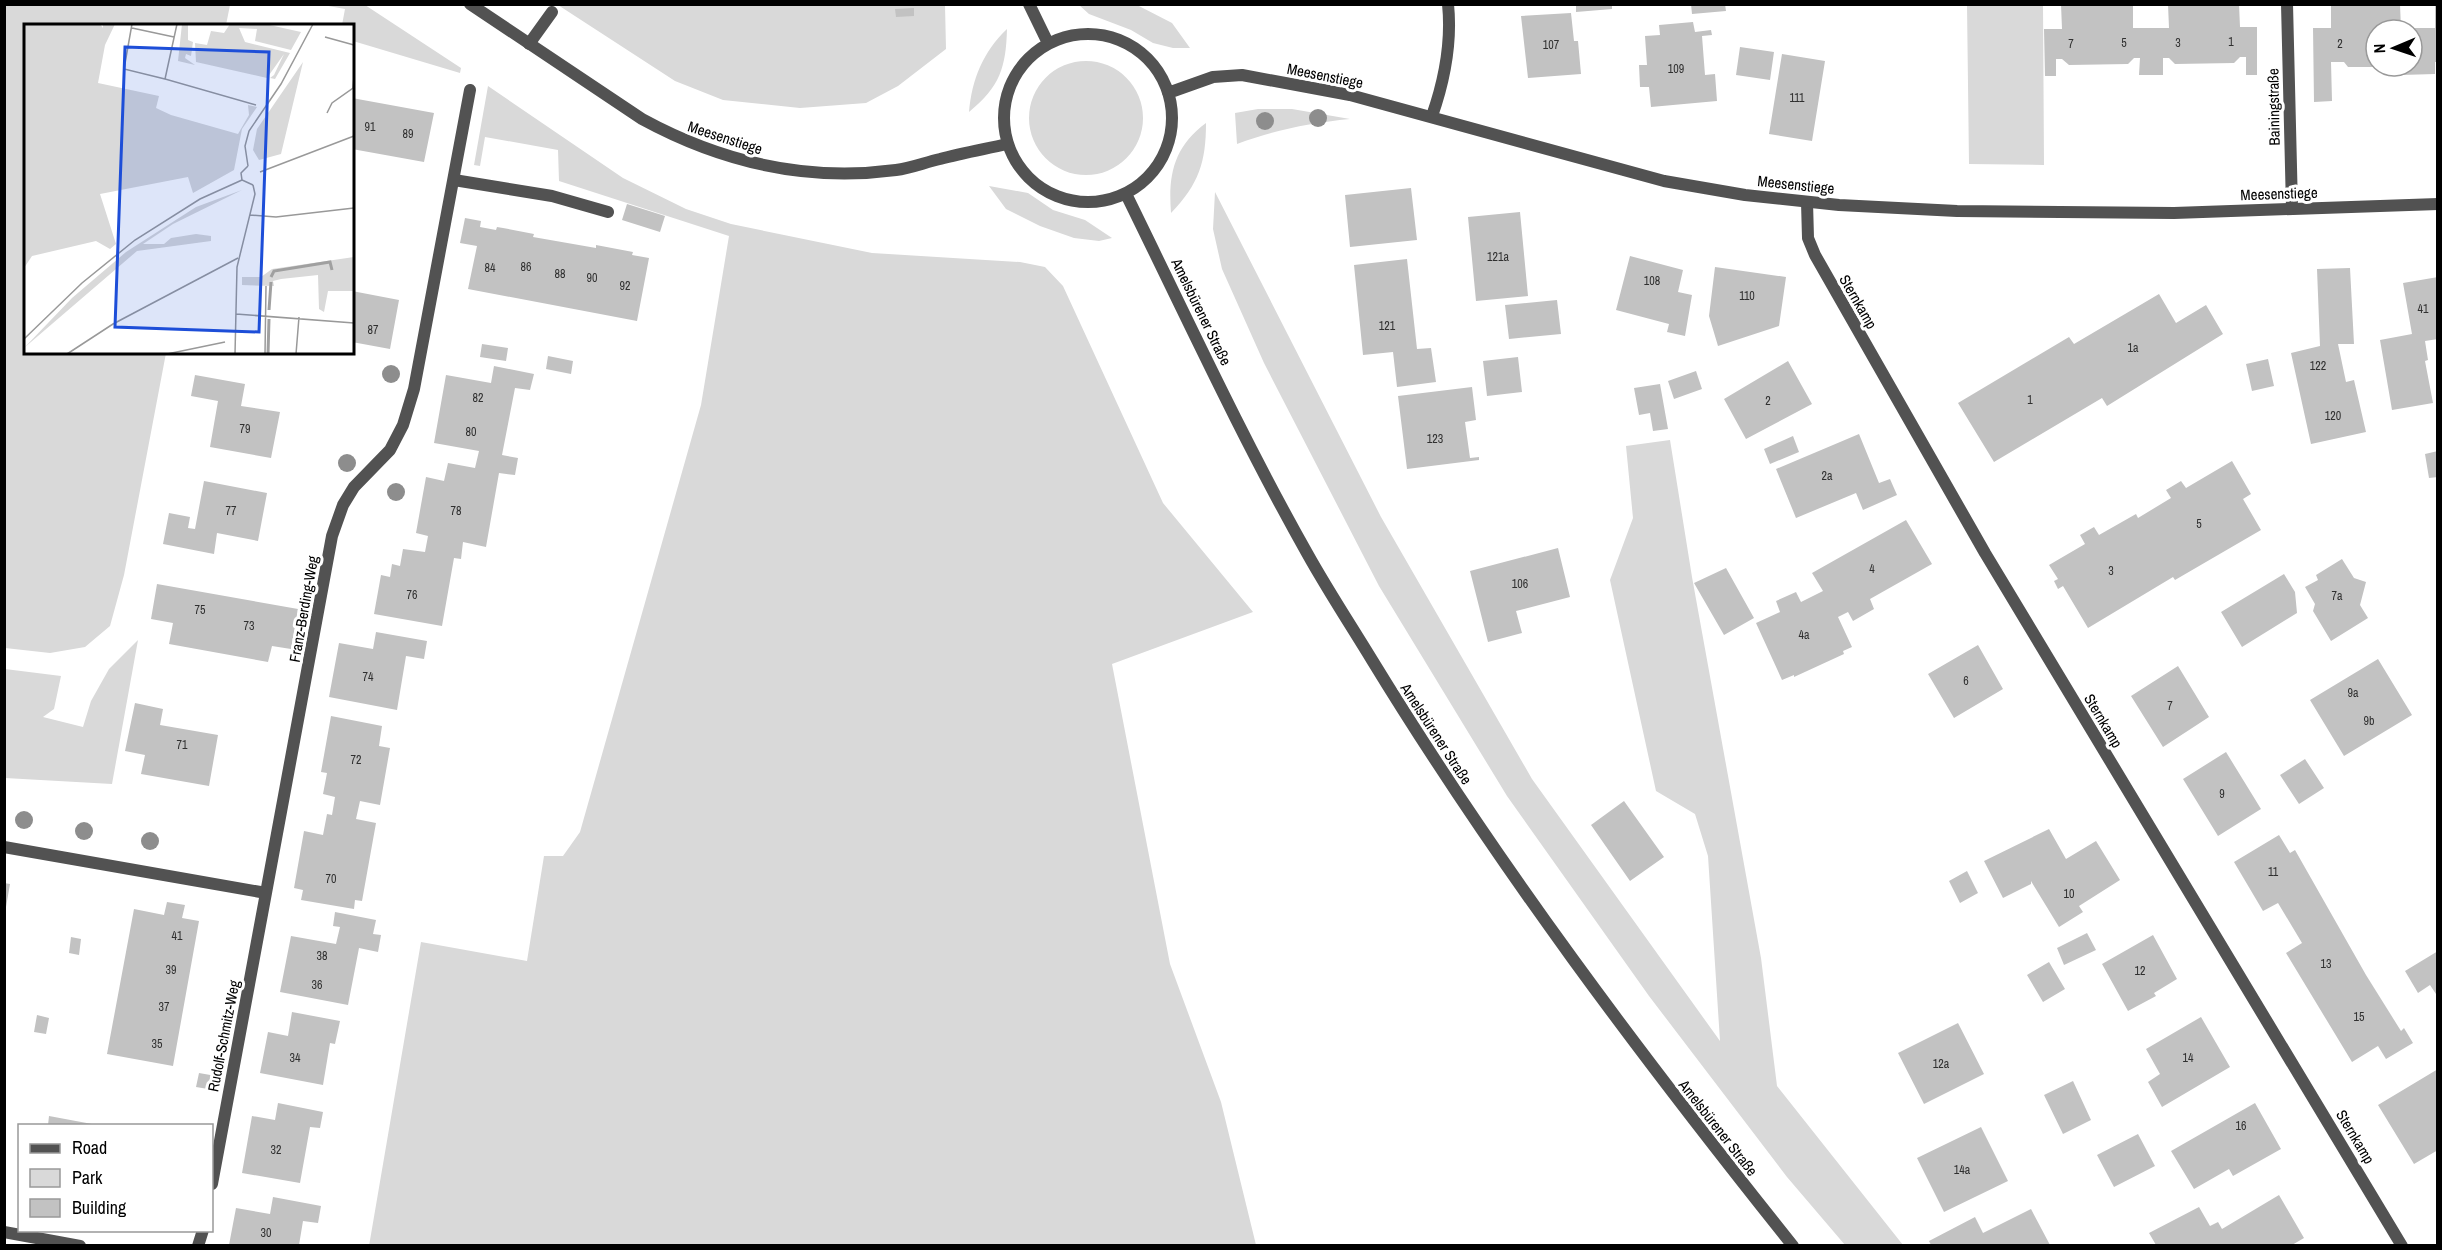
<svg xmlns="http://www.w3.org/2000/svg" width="2442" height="1250" font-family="'Archivo Narrow',sans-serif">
  <rect width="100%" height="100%" fill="#fff"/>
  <path fill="#d9d9d9" d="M5,4L230,5L226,25L26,26V352L166,353L124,575L110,626L85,647L50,653L5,648Z
    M323,5H365L461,68L460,73L353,41L352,26L342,25L345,9Z
    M558,5H945L946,49L898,86L866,103L800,108L723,100L675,81Z
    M1079,5H1137L1172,23L1190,48H1173L1153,43L1131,30L1089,14Z
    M1967,5H2043L2044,165L1969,164Z
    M1007,29C1006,67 1000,87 969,112C972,79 983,52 1007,29Z
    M1029 118a57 57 0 1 1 114 0a57 57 0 1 1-114 0Z
    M488,86L623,178L686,209L731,224L872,253L1020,262L1045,267L1063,286L1163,503L1253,612L1112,664L1170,964L1221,1102L1256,1245L369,1246L421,942L527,961L544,856H563L580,832L701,405L729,236L559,181L558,150L485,137L480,166L474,165Z
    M1258,109H1292L1350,119C1310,123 1274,130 1237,144L1235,113Z
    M1206,123C1206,162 1199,184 1171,213C1168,174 1174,147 1206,123Z
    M989,186L1028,193L1053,210L1085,220L1112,238L1099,241L1074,238L1040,226L1006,209Z
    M1215,192L1381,517L1532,779L1720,1041L1708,856L1695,814L1656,791L1610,580L1633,518L1626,446L1670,440L1692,577L1761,958L1777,1086L1903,1245H1845L1787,1177L1649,996L1507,796L1379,586L1264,363L1222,269L1213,229Z
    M138,640L112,784L5,778V669L61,676L54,709L43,717L83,727L91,701L109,669Z"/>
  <path fill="#c2c2c2" d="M1576,4H1612V9L1576,12Z
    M1691,4H1725L1726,11L1692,14Z
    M2061,4H2133V28H2169L2168,4H2239L2240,27H2257V75H2246V57H2240L2234,63L2175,64L2169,58H2163V75H2139L2140,58H2134L2128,64L2069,65L2062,59H2056V76H2045L2044,29H2062Z
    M2331,4H2400L2401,30H2376V67H2348L2344,62H2331L2332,101L2314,102L2313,28H2331Z
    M2435,4H2438V62H2435V74L2401,75L2400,66H2412V28H2435Z
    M914,8V16L896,17L895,9Z
    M1571,13L1574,41H1578L1581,74L1528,78L1521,16Z
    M1693,22L1695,32L1711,30L1712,35L1702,36L1705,75L1715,74L1717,101L1651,107L1649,87H1640L1639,65H1647L1645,36L1660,35L1659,25Z
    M1740,47L1774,52L1770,80L1736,75Z
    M1782,54L1825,61L1812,141L1769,134Z
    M352,98L434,113L424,162L352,149Z
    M1411,188L1417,240L1350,247L1345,195Z
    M627,204L665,216L660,232L622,220Z
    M1520,212L1528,296L1476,301L1468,217Z
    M465,218L481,221L480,227L496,230L497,227L503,228L534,234L533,237L596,248V245L633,252L632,255L649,258L637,321L468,289L477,246L460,243Z
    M1630,256L1683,270L1678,292L1692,295L1685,336L1667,332L1669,324L1616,310Z
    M1407,259L1417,349L1431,348L1436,382L1397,387L1393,352L1363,355L1354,265Z
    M1715,267L1786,277L1779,326L1718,346L1709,316Z
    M2350,268L2354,344H2338L2346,382L2354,380L2366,432L2311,444L2291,353L2320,346L2317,269Z
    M2438,277V339L2425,341L2428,360L2425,361L2433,403L2392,410L2380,340L2412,334L2403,283Z
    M352,291L399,300L390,349L352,342Z
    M2159,294L2176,323L2206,305L2223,334L2107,406L2102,398L1994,462L1958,403L2069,337L2074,344Z
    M1557,300L1561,334L1509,339L1505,305Z
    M482,344L508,348L506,361L480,357Z
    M548,356L573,361L571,374L546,369Z
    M1518,357L1522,392L1487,396L1483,361Z
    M2268,359L2274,386L2252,391L2246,364Z
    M1788,361L1812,404L1746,439L1724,399Z
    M494,366L534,374L530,390L515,388L502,455L518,458L515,475L499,473L486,547L463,542L461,559L454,558L442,626L374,614L381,575L390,577L392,564L400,566L403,549L425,552L428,536L416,533L426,477L444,481L448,463L475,468L479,451L434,443L446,375L491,383Z
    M1696,371L1702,389L1674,399L1668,381Z
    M195,375L245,384L241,406L280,412L271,458L210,447L218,401L191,396Z
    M1660,384L1668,429L1653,431L1650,413L1639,415L1634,388Z
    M1472,387L1476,420L1465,422L1470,458L1479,457V460L1407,469L1398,396Z
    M1859,434L1879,483L1890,479L1897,495L1863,510L1856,493L1796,518L1776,469Z
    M1793,436L1799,452L1770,464L1764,449Z
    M2438,451V477L2429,478L2425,454Z
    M2232,461L2251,494L2243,499L2261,530L2175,580L2173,577L2088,628L2063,586L2058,589L2054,581L2058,579L2049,565L2085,544L2080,535L2094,527L2099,535L2136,514L2138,518L2171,498L2166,490L2181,481L2186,488Z
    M204,481L267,493L258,541L217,533L214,554L163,544L169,513L190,517L188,528L195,529Z
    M1906,520L1932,564L1870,599L1874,609L1853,621L1848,612L1838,617L1852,647L1843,651L1844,654L1794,677V675L1782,680L1756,623L1780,612L1776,601L1796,592L1801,602L1823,591L1812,573Z
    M1558,548L1570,597L1516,611L1522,633L1488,642L1470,571Z
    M2342,559L2354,578L2366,582L2360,605L2368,618L2331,641L2313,611L2315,604L2305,587L2318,580L2316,575Z
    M1726,568L1754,618L1724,635L1694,583Z
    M2284,574L2295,592L2297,613L2242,647L2221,612Z
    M157,584L298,609L291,649L272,646L268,662L169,644L173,623L151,619Z
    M376,632L427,641L424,659L406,656L397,710L329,697L339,643L373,649Z
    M1978,645L2003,689L1954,718L1928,674Z
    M2378,659L2412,715L2344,756L2310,700Z
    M2178,666L2209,717L2163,747L2131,696Z
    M135,703L163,709L160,725L218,735L209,786L141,774L145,755L125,751Z
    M331,716L382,726L379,746L390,748L380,805L360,801L356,819L376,823L362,901L355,900L354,909L301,900L303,890L294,888L304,831L323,835L327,814L332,815L335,797L323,794L327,773L321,772Z
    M2226,752L2261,809L2218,836L2183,779Z
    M2305,759L2324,788L2299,804L2280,775Z
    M1624,801L1664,857L1630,881L1591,825Z
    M2049,829L2066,859L2096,841L2120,880L2079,906L2083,912L2059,927L2031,881V884L2003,898L1984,861Z
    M2279,835L2290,853L2295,850L2366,975L2401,1031L2404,1028L2413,1043L2386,1059L2378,1046L2352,1062L2286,953L2302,943L2278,903L2263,911L2234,862Z
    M1967,871L1978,893L1960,903L1949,881Z
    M4,883L10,884L6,907H4Z
    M167,902L185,905L182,918L199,921L173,1066L107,1054L134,909L164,915Z
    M335,912L376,920L373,934L381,935L378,952L359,948L348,1005L280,992L291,936L336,944L340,927L333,926Z
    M2087,933L2096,950L2064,965L2057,948Z
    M2153,935L2177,979L2154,993L2156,996L2128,1011L2102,964Z
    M71,937L81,939L79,955L69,953Z
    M2438,951V997L2430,985L2418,993L2405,971Z
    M2049,962L2065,989L2043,1002L2027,975Z
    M292,1012L340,1021L335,1044L330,1043L323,1085L260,1073L268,1032L288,1036Z
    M37,1015L49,1018L46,1034L34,1032Z
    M2201,1017L2230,1067L2162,1107L2148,1082L2160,1074L2146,1049Z
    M1958,1023L1984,1074L1924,1104L1898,1053Z
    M2438,1069V1150L2414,1164L2378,1105Z
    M199,1073L216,1076L214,1090L196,1087Z
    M2073,1081L2091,1120L2063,1134L2044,1095Z
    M278,1103L323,1112L320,1128L310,1127L300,1183L242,1173L252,1116L275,1120Z
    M2255,1103L2281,1149L2233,1176L2229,1169L2194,1189L2171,1151Z
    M49,1116L92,1124V1125H48Z
    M1981,1127L2008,1181L1944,1212L1917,1158Z
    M2138,1134L2155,1166L2114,1187L2097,1155Z
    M2279,1195L2304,1238L2292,1245H2156L2149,1233L2199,1207L2210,1226L2218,1222L2222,1229Z
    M273,1197L321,1206L318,1223L303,1221L299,1245H229L236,1208L270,1214Z
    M2031,1209L2050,1245H1931L1929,1241L1975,1217L1983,1233Z"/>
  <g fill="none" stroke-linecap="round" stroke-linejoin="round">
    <path stroke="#525252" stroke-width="12" d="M529,44L552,12
      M454,180L552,196L608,212"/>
    <path stroke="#525252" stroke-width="12" d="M2287,4L2292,208
      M1432,116C1445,79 1452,43 1448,4
      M1807,202L1808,238L1815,255L1985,553L2402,1246
      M4,847L266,893L332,536L343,505L354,487L390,450L403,425L414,389L470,90
      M212,1184L266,893
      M4,1232L80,1246
      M198,1246L203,1230"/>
    <path stroke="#525252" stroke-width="12" d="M470,4L642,119C721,162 806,182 896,170C911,168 926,162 940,159C962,153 985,149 1007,144
      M1029,4L1048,43
      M1004 118a84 84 0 1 1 168 0a84 84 0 1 1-168 0Z
      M1168,93L1213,77L1242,75L1350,95L1664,181L1745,195L1839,205L1957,211L2174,213L2438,204
      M1126,194C1185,314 1241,436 1307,553C1327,589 1350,624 1372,660C1498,866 1642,1057 1793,1246"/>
  </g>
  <g fill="#8d8d8d">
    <circle cx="1318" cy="118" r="9"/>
    <circle cx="1265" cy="121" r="9"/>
    <circle cx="391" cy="374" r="9"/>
    <circle cx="347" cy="463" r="9"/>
    <circle cx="396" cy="492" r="9"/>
    <circle cx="24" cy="820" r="9"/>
    <circle cx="84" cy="831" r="9"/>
    <circle cx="150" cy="841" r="9"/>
  </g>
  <g text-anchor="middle" stroke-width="6" stroke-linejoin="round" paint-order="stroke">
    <g font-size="12" fill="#303030">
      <text x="2231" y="46">1</text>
      <text x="2124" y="47">5</text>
      <text x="2178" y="47">3</text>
      <text x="2071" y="48">7</text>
      <text x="2340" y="48">2</text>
      <text x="1551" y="49">107</text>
      <text x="1676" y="73">109</text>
      <text x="1797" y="102">111</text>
      <text x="370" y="131">91</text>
      <text x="408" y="138">89</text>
      <text x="1498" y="261">121a</text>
      <text x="526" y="271">86</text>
      <text x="490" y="272">84</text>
      <text x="560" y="278">88</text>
      <text x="592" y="282">90</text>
      <text x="1652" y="285">108</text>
      <text x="625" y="290">92</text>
      <text x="1747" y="300">110</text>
      <text x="2423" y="313">41</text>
      <text x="1387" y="330">121</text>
      <text x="373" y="334">87</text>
      <text x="2133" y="352">1a</text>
      <text x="2318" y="370">122</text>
      <text x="478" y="402">82</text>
      <text x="2030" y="404">1</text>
      <text x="1768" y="405">2</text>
      <text x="2333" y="420">120</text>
      <text x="245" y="433">79</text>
      <text x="471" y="436">80</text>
      <text x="1435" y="443">123</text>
      <text x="1827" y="480">2a</text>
      <text x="231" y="515">77</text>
      <text x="456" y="515">78</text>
      <text x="2199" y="528">5</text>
      <text x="1872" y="573">4</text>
      <text x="2111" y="575">3</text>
      <text x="1520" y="588">106</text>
      <text x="412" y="599">76</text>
      <text x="2337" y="600">7a</text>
      <text x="200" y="614">75</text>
      <text x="249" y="630">73</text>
      <text x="1804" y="639">4a</text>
      <text x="368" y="681">74</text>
      <text x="1966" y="685">6</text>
      <text x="2353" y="697">9a</text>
      <text x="2170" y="710">7</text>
      <text x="2369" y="725">9b</text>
      <text x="182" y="749">71</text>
      <text x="356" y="764">72</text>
      <text x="2222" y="798">9</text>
      <text x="2273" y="876">11</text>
      <text x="331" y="883">70</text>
      <text x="2069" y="898">10</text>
      <text x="177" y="940">41</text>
      <text x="322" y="960">38</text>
      <text x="2326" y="968">13</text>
      <text x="171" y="974">39</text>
      <text x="2140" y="975">12</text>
      <text x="317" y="989">36</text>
      <text x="164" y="1011">37</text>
      <text x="2359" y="1021">15</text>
      <text x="157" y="1048">35</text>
      <text x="295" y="1062">34</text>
      <text x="2188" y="1062">14</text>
      <text x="1941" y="1068">12a</text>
      <text x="2241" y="1130">16</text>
      <text x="276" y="1154">32</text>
      <text x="1962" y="1174">14a</text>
      <text x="266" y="1237">30</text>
    </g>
    <g font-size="15" fill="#000" stroke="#fff">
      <text transform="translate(1325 76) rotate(11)" y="5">Meesenstiege</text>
      <text transform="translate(2274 107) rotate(-91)" y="5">Bainingstraße</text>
      <text transform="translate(725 138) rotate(18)" y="5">Meesenstiege</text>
      <text transform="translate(1796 185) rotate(6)" y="5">Meesenstiege</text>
      <text transform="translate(2279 194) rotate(-2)" y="5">Meesenstiege</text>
      <text transform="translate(1858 302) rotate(60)" y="5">Sternkamp</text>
      <text transform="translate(1201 312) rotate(64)" y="5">Amelsbürener Straße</text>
      <text transform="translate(304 609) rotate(-80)" y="5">Franz-Berding-Weg</text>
      <text transform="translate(2103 721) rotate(59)" y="5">Sternkamp</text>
      <text transform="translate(1436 734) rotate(57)" y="5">Amelsbürener Straße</text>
      <text transform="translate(224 1036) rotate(-79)" y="5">Rudolf-Schmitz-Weg</text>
      <text transform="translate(1718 1128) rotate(52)" y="5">Amelsbürener Straße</text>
      <text transform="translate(2355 1137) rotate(59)" y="5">Sternkamp</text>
    </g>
  </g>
  <g transform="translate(24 24)">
    <rect width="330" height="330" fill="#fff"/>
    <path d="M0,0H76L79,4V0H91L81,21L74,59L135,72L132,84L147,91L214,110L225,91L224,81L233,83L218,105L210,146L169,169L164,153L76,170L92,220L86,225L72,217L8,232L0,244ZM158,0H164V16L169,18L167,32L162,30L161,34L171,41L154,37ZM206,0H241L277,8L267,26L231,17L233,5L215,4L221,18L266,29L251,55L246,54L250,51L260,30L243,54L172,38L171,19L183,21L187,7L200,9ZM279,38L257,130L235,136L229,126L233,105ZM218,166L149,200L119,220H140L147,214L172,210L187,212V217L113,227L0,324L48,274L102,228L172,183ZM330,233V267H304L300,288L295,285L294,251L257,255L249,257L250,262L218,261V253H237L248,245Z" fill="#d9d9d9"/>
    <path fill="none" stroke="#a0a0a0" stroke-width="3" d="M247,253L250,247L306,238L308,246M245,286L247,258M244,330L245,295"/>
    <path fill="none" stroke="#999" stroke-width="1.5" d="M108,0L100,45L141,55M153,0L141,55L232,81M108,4L150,13M301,13L330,21M303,89L308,79L329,64L330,52M224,142L221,122L225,107L257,60L289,0M224,142L217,149L218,156L229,161M236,148L330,112M226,191L252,193L330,184M212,290L330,299M0,315L58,259L111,216L176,175L218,156M43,330L89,300L214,234M143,330L201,318M211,330L213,243L231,170L229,161M241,330L242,262M272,330L275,293"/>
    <path fill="#1d4ed8" fill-opacity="0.15" stroke="#1d4ed8" stroke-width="3" d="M101,23L245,28L235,308L91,303Z"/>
    <rect width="330" height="330" fill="none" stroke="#000" stroke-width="3"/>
  </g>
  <rect width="2442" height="1250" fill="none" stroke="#000000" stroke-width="12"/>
  <rect x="18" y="1124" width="195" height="108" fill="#ffffff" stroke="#999999" stroke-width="1.5"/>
  <rect x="30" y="1144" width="30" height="9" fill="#525252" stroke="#999999" stroke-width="1.5"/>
  <text x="72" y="1154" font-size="18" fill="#000000">Road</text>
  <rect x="30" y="1169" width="30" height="18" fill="#d9d9d9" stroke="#999999" stroke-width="1.5"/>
  <text x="72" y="1184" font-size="18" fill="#000000">Park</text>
  <rect x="30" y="1199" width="30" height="18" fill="#c2c2c2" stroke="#999999" stroke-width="1.5"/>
  <text x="72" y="1214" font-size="18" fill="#000000">Building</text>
  <g transform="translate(2394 48) rotate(268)"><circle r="28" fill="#ffffff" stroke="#999999" stroke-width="1.5"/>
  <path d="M0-4.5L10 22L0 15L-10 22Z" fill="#000000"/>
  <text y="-9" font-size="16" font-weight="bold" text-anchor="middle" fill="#000000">N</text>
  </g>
</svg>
